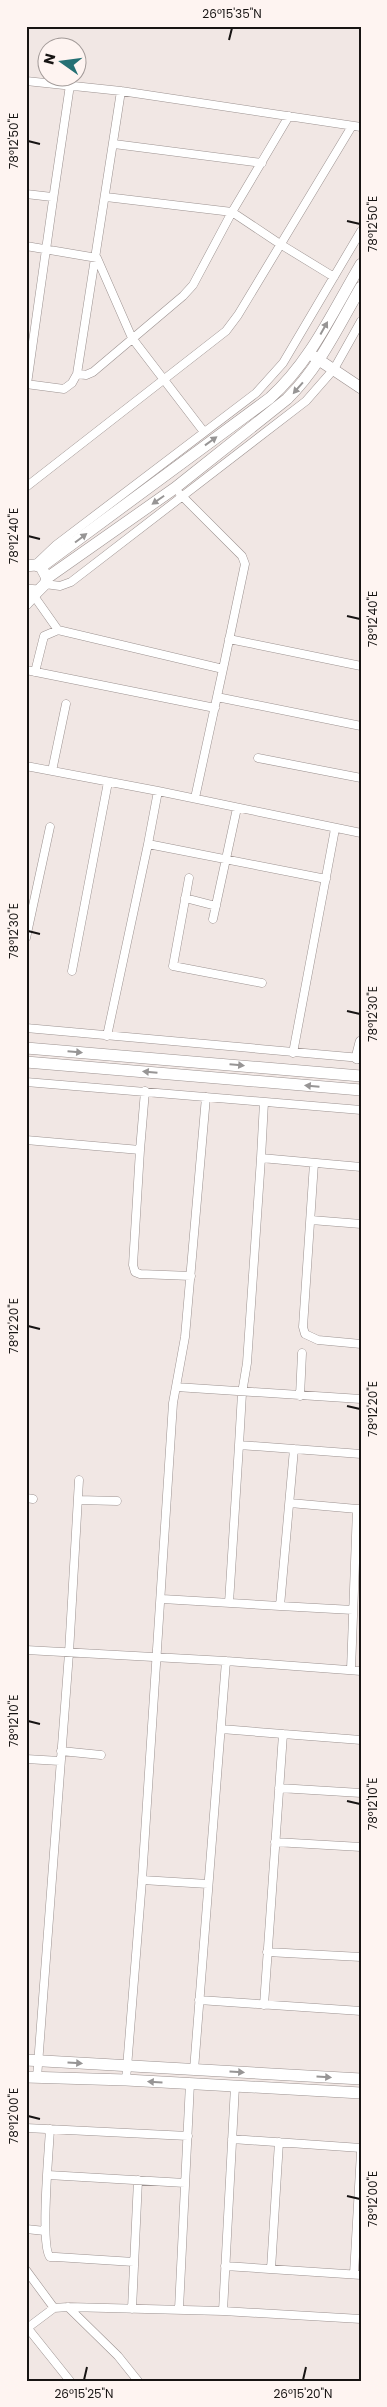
<svg xmlns="http://www.w3.org/2000/svg" width="387" height="2407" font-family="Poppins,sans-serif">
  <rect width="100%" height="100%" fill="#f1e7e4"/>
  <g fill="none" stroke-linecap="round" stroke-linejoin="round">
    <g stroke="#9c9290" stroke-width="9">
      <path id="street" d="M26,81L121,91L361,127
        M114,144L262,163
        M26,194L52,197L54,193L70,85
        M106,197L232,212L280,244L334,277
        M26,246L97,258L132,338L204,432
        M77,374L86,375L93,372L183,296L193,285L232,212L289,116
        M26,384L64,389L72,383L77,374L121,91
        M27,384L54,193
        M26,487L226,331L238,315L352,126
        M180,494L242,556L245,564L223,669
        M35,565L56,545L256,393L283,363L361,231
        M45,584L60,586L71,582L306,401L334,369L361,321
        M34,596L58,630
        M229,639L361,666
        M26,670L215,708
        M35,672L44,636L58,630L223,669L195,798
        M217,697L361,726
        M258,758L361,778
        M26,766L158,791L361,833
        M52,771L66,704
        M158,791L148,844L326,879
        M189,878L173,966L262,983
        M185,898L216,906
        M213,919L237,808
        M26,938L50,827
        M72,971L108,782
        M26,1028L361,1058
        M107,1036L148,844
        M293,1053L335,829
        M26,1082L361,1110
        M26,1140L140,1150L145,1091
        M140,1150L133,1265L135,1272L140,1274L191,1276
        M261,1158L264,1102
        M314,1163L303,1327L305,1334L318,1340L361,1344
        M311,1220L361,1224
        M176,1387L361,1399
        M300,1396L302,1353
        M294,1449L361,1454
        M26,1498L33,1499
        M78,1500L117,1501
        M290,1503L357,1509
        M162,1599L280,1606L294,1449L239,1445L242,1393L247,1363L261,1158L361,1167
        M229,1603L239,1445
        M280,1606L353,1610
        M26,1650L226,1661L361,1671
        M351,1670L357,1509H361
        M221,1729L283,1734L264,2005
        M283,1734L361,1740
        M61,1751L101,1755
        M26,1759L60,1761
        M279,1788L361,1793
        M275,1842L361,1847
        M142,1880L208,1884
        M267,1952L361,1957
        M199,2000L361,2011
        M194,2070L226,1661
        M37,2078L69,1653L79,1480
        M126,2080L142,1880L173,1403L185,1337L206,1097
        M26,2128L188,2136
        M50,2129C49,2150 40,2246 50,2257H56L134,2262
        M232,2139L361,2148
        M48,2175L185,2183
        M26,2229L45,2231
        M225,2266L361,2275
        M271,2269L279,2142
        M26,2270L54,2308
        M354,2274L361,2152
        M68,2307L118,2356L138,2381
        M132,2309L138,2180
        M179,2309L190,2083
        M223,2311L235,2086
        M26,2326L70,2381
        M26,2329L54,2308L68,2307L223,2311L361,2319"/>
    </g>
    <g stroke="#9c9290" stroke-width="12">
      <path id="secondary" d="M313,356L361,388
        M26,566L35,565L41,567L47,578L45,584L38,591L26,590
        M41,567L270,398C311,361 333,311 361,264
        M47,578L175,488L287,399C319,368 339,325 361,287
        M26,604L38,591
        M26,1048L361,1076
        M357,1058L361,1042
        M26,1062L361,1090
        M26,2060L361,2079
        M26,2077L126,2080L361,2093"/>
    </g>
    <use href="#street" stroke="#fff" stroke-width="8"/>
    <use href="#secondary" stroke="#fff" stroke-width="11"/>
  </g>
  <defs><path id="oneway-solid" d="M-6-.8H1V-3.2L6.5 0L1 3.2V.8H-6Z" transform="scale(1.25)"/></defs>
  <g fill="#979595">
    <use href="#oneway-solid" transform="translate(324 328) rotate(-61)"/>
    <use href="#oneway-solid" transform="translate(298 388) rotate(131)"/>
    <use href="#oneway-solid" transform="translate(211 441) rotate(-36)"/>
    <use href="#oneway-solid" transform="translate(158 500) rotate(145)"/>
    <use href="#oneway-solid" transform="translate(81 538) rotate(-37)"/>
    <use href="#oneway-solid" transform="translate(75 1052) rotate(5)"/>
    <use href="#oneway-solid" transform="translate(237 1065) rotate(5)"/>
    <use href="#oneway-solid" transform="translate(150 1072) rotate(-175)"/>
    <use href="#oneway-solid" transform="translate(312 1086) rotate(-175)"/>
    <use href="#oneway-solid" transform="translate(75 2063) rotate(3)"/>
    <use href="#oneway-solid" transform="translate(237 2072) rotate(3)"/>
    <use href="#oneway-solid" transform="translate(324 2077) rotate(3)"/>
    <use href="#oneway-solid" transform="translate(155 2082) rotate(-177)"/>
  </g>
  <path fill="none" stroke="#171413" stroke-width="2" d="M229,40L232,28M28,141L40,144M347,221L360,224M28,536L40,539M347,616L360,619M28,931L40,934M347,1011L360,1014M28,1326L40,1329M347,1406L360,1409M28,1721L40,1724M347,1801L360,1804M28,2116L40,2119M347,2196L360,2199M84,2380L87,2367M303,2380L306,2367"/>
  <rect width="387" height="2407" fill="none" stroke="#fef4f1" stroke-width="55"/>
  <g transform="translate(62 62) rotate(284)"><circle r="24" fill="#fef4f1" stroke="#a29a98"/>
  <path d="M0-4L9 19L0 12L-9 19Z" fill="#257074"/>
  <text y="-8" font-size="14" font-weight="bold" text-anchor="middle" fill="#171413">N</text>
  </g>
  <rect x="28" y="28" width="332" height="2352" fill="none" stroke="#171413" stroke-width="2"/>
  <g font-size="12" text-anchor="middle" fill="#171413">
    <text x="232" y="18">26°15'35"N</text>
    <text transform="translate(14 141) rotate(-90)" y="4">78°12'50"E</text>
    <text transform="translate(373 224) rotate(-90)" y="4">78°12'50"E</text>
    <text transform="translate(14 536) rotate(-90)" y="4">78°12'40"E</text>
    <text transform="translate(373 619) rotate(-90)" y="4">78°12'40"E</text>
    <text transform="translate(14 931) rotate(-90)" y="4">78°12'30"E</text>
    <text transform="translate(373 1014) rotate(-90)" y="4">78°12'30"E</text>
    <text transform="translate(14 1326) rotate(-90)" y="4">78°12'20"E</text>
    <text transform="translate(373 1409) rotate(-90)" y="4">78°12'20"E</text>
    <text transform="translate(14 1721) rotate(-90)" y="4">78°12'10"E</text>
    <text transform="translate(373 1804) rotate(-90)" y="4">78°12'10"E</text>
    <text transform="translate(14 2116) rotate(-90)" y="4">78°12'00"E</text>
    <text transform="translate(373 2199) rotate(-90)" y="4">78°12'00"E</text>
    <text x="84" y="2398">26°15'25"N</text>
    <text x="303" y="2398">26°15'20"N</text>
  </g>
</svg>
